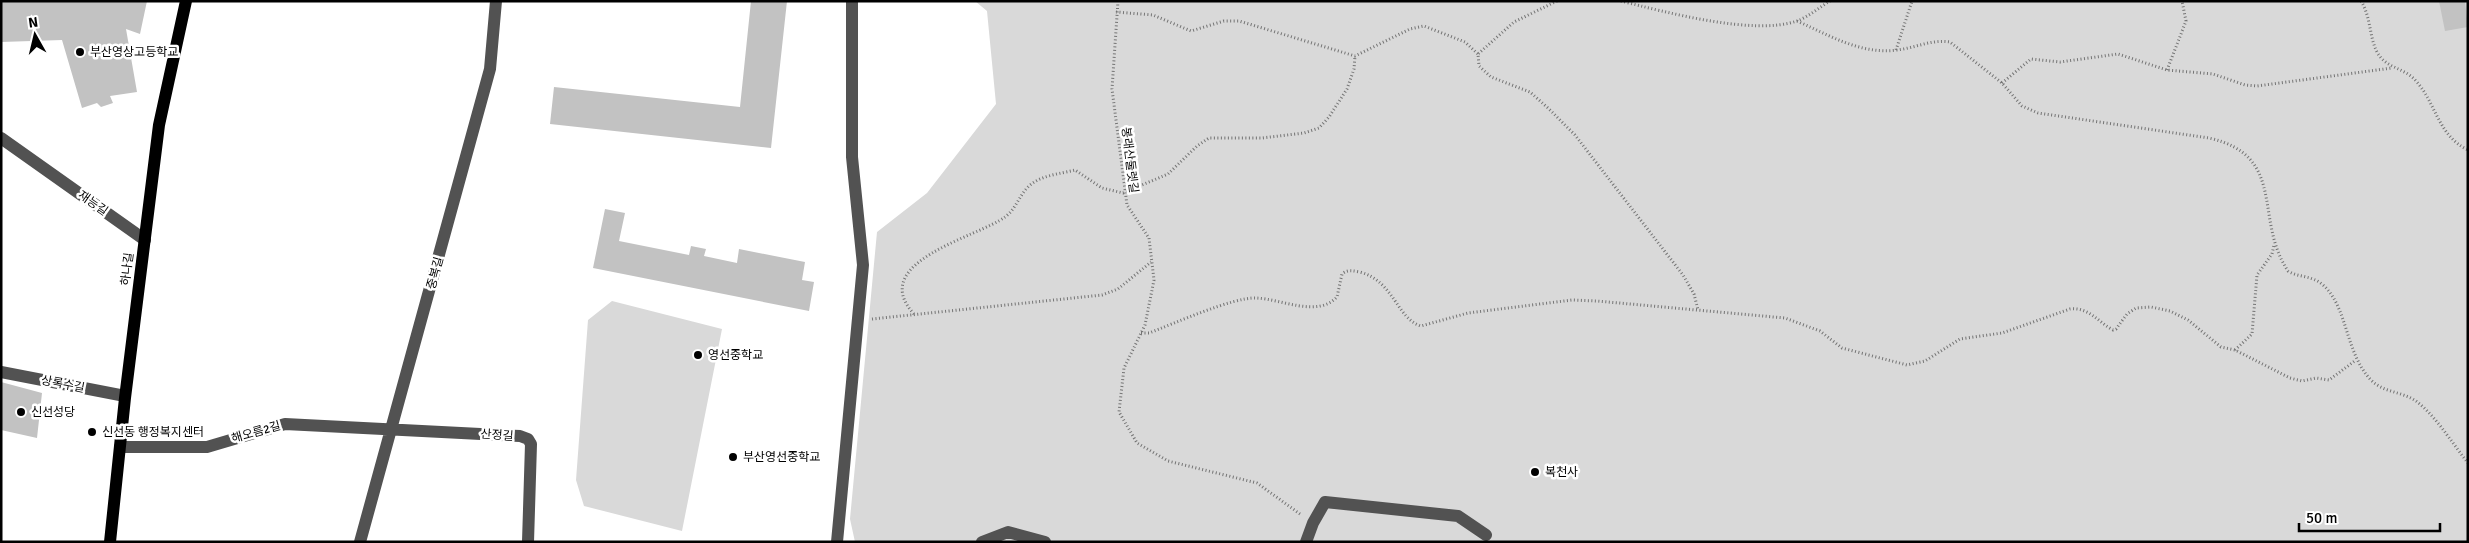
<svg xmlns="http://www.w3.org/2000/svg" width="2469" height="543" font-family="Signika,'Noto Sans KR',sans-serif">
  <rect width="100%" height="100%" fill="#fff"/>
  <path fill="#d9d9d9" d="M975,1H2468V542H855L850,519L877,232L927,193L996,104L987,11Z
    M612,301L722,329L682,531L584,506L576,480L588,320Z"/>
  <path fill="#c2c2c2" d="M1,1H147L140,34L126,29L137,92L110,96L113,103L101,107L97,103L82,108L62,40L1,42Z
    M751,1H787L771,148L550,124L554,87L740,107Z
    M2439,1H2465L2468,27L2445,31Z
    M605,209L625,213L619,241L689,255L691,246L706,249L704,256L737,263L739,249L805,262L802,280L814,282L809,311L593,268Z
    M1,382L42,393L37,438L1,430Z"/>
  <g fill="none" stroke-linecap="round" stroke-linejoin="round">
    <path stroke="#747474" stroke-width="3" stroke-dasharray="1 2.5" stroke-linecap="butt" d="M1118,1L1112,89L1127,205L1149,238L1154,280L1145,325L1124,368L1119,412L1137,443L1168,461L1257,483L1300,514
      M1557,1L1514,22L1478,54L1479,66L1491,77L1530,92L1548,108L1575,135L1683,275L1694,294L1698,310
      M1621,1C1665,12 1754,36 1797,21C1808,17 1820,7 1830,1
      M2361,1C2371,17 2369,36 2377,52C2386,69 2404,67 2416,81C2436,103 2438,136 2468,150
      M1116,12L1153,15L1191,31L1224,21H1239L1355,56L1410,29L1424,26L1465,42L1478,54
      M1797,21C1829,35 1861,55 1897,50C1915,48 1932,39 1950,42L2002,83L2022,106L2038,113L2209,138C2288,156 2253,219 2288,271C2299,278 2312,275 2323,285C2348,307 2345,353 2371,380C2384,393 2401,391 2416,401C2436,416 2452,443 2468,463
      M1896,50L1912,1
      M2167,70L2186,21L2182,1
      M2002,83L2031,59L2060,62L2118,54L2167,70L2213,74L2245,85L2257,86L2392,68
      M914,314C866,262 978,237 1005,217C1016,209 1019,196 1028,187C1040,175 1060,174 1075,170L1102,188L1123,193L1168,174L1197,146L1209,138H1262L1304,133L1319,128L1329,117L1347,89L1354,69L1355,56
      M872,319L1102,295L1118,289L1151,262
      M1141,333H1149C1173,324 1233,297 1256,298C1282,299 1317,318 1337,297L1342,274C1348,269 1353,271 1360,272C1394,281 1397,319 1421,326L1468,313L1572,300L1597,301L1785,318L1820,331L1842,348L1907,365L1925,361L1960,339L2002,333L2070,309C2089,307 2098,322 2113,330L2116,329L2127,314L2136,308L2151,307L2170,311L2188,320L2221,347L2235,350L2290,378L2302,381L2316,378L2329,380L2356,360
      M2235,350L2252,334L2257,275L2272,254L2274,245"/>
    <path stroke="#525252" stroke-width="12" d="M1,138L145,240
      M1,372L125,396
      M120,447H207L285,424L520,436L528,439L531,444L528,542
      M360,542L490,69L496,1
      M837,542L863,265L852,157V1
      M982,542L1008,532L1045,542
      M1306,542L1313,523L1325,502L1458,516L1486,535"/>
    <path stroke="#000" stroke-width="12" d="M110,542L125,398L159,125L186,1"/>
  </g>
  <g fill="#000" stroke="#fff" stroke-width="2">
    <circle cx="80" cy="52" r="5"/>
    <circle cx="698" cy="355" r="5"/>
    <circle cx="21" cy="412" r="5"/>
    <circle cx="92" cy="432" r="5"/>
    <circle cx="733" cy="457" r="5"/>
    <circle cx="1535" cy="472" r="5"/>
  </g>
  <g text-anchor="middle" stroke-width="5" stroke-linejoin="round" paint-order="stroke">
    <g font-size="12" fill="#000" stroke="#fff" text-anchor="start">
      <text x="90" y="56">부산영상고등학교</text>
      <text x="708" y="359">영선중학교</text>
      <text x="31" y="416">신선성당</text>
      <text x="102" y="436">신선동 행정복지센터</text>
      <text x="743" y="461">부산영선중학교</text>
      <text x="1545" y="476">복천사</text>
    </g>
    <g font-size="12" fill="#000" stroke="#fff">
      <text transform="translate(1130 160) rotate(83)" y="4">봉래산둘렛길</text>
      <text transform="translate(93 203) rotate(35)" y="4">재능길</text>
      <text transform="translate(127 269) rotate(-83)" y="4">하나길</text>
      <text transform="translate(435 273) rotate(-75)" y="4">중복길</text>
      <text transform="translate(63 384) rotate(11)" y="4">상록수길</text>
      <text transform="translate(256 432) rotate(-16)" y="4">해오름2길</text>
      <text transform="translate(497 435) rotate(4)" y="4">산정길</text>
    </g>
  </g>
  <rect width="2469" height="543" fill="none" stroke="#000000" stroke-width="5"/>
  <g transform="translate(35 35) rotate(352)" stroke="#ffffff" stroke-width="4" paint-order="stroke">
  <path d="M0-4L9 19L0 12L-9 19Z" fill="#000000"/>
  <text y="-8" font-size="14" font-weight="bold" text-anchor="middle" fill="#000000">N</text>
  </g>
  <path d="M2299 523v8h141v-8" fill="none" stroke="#000000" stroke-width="2.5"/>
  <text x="2306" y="523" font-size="15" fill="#000000" stroke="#ffffff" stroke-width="4" paint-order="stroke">50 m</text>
</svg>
